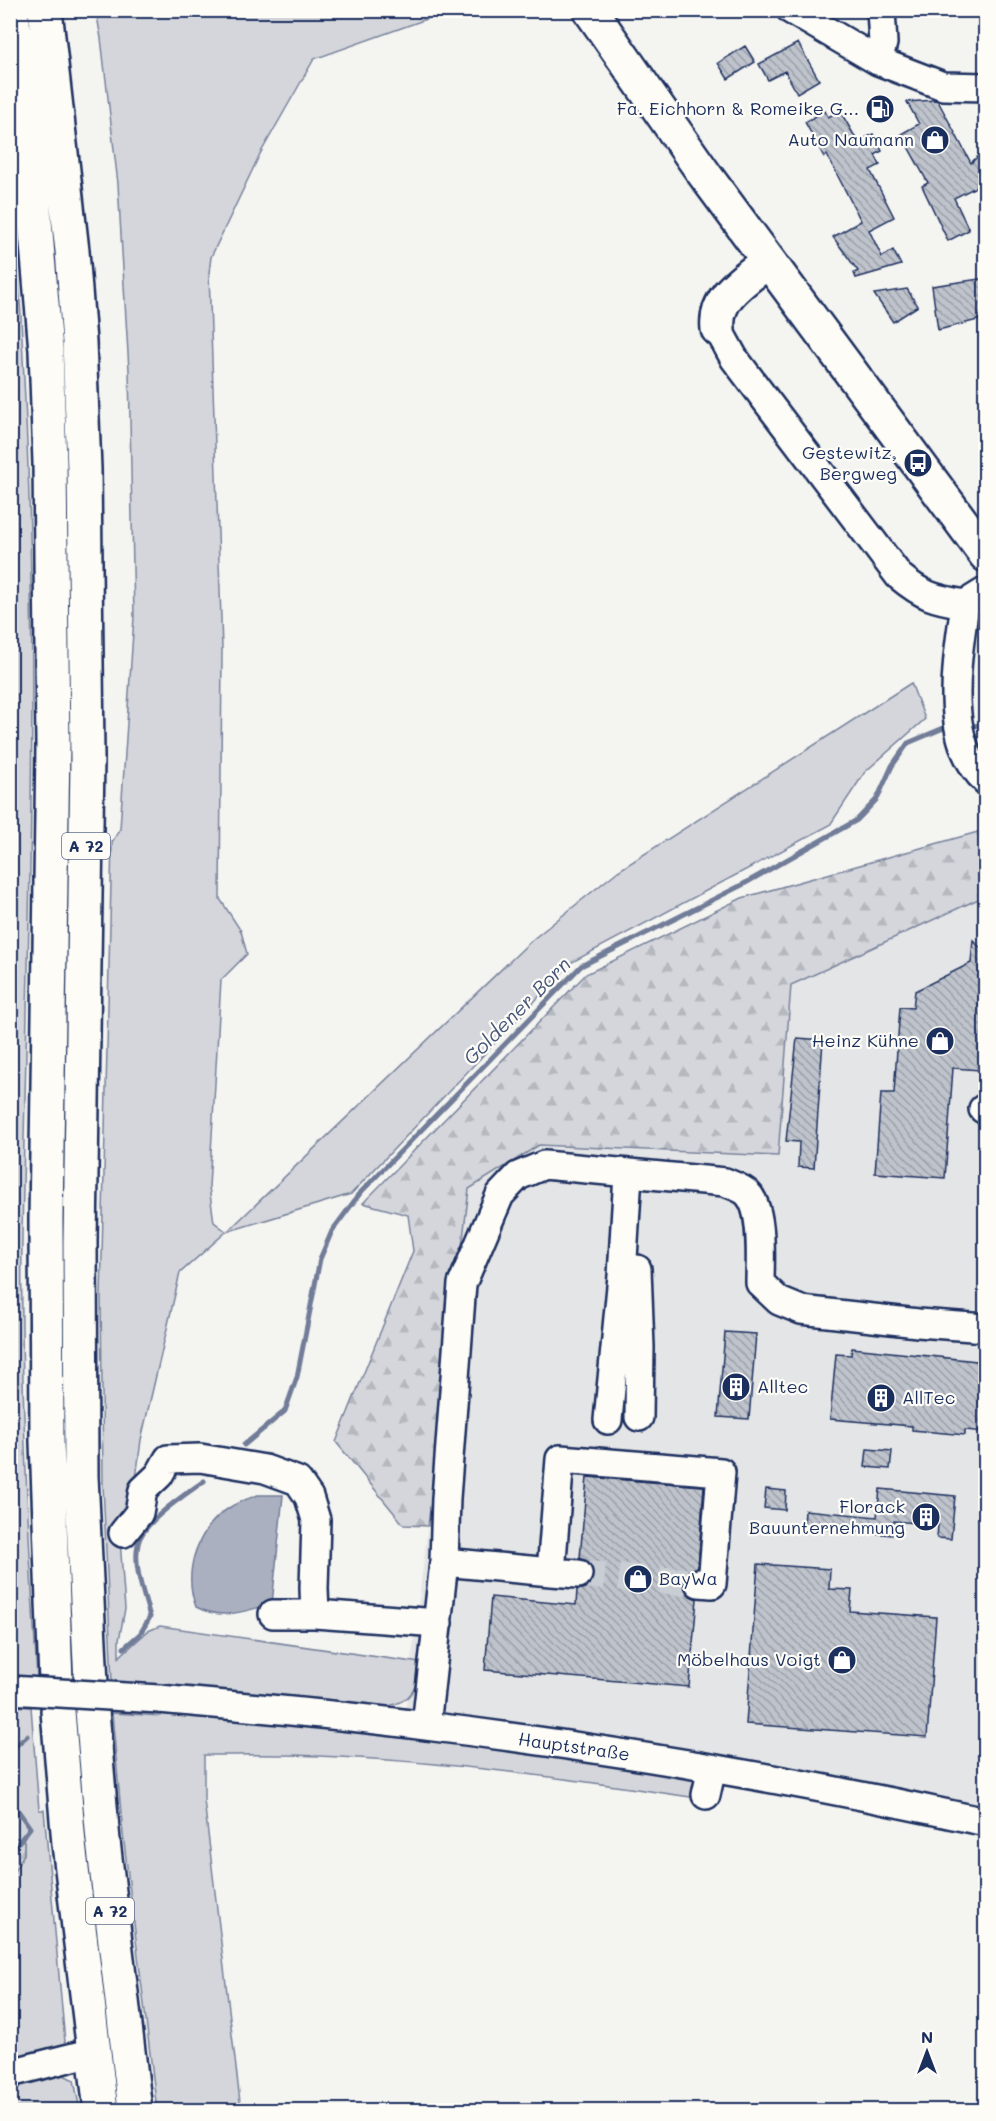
<svg xmlns="http://www.w3.org/2000/svg" width="996" height="2121" font-family="Mali,sans-serif">
  <defs>
    <pattern id="forest-firs" width="22" height="20" patternUnits="userSpaceOnUse" patternTransform="scale(1.5)"><rect width="22" height="20" fill="#d4d6db"/><path d="M5 1l3.5 6h-7zM16 11l3.5 6h-7z" fill="#b5b8be"/></pattern>
    <pattern id="building-back-hatch" width="6" height="6" patternUnits="userSpaceOnUse" patternTransform="scale(1.5)"><rect width="6" height="6" fill="#bfc3cc"/><path d="M-1 5l2 2M0 0l6 6M5-1l2 2" fill="none" stroke="#9a9fa9"/></pattern>
  </defs>
  <rect width="100%" height="100%" fill="#f4f4f1"/>
  <filter id="ink" filterUnits="userSpaceOnUse"><feTurbulence type="fractalNoise" baseFrequency=".0167" numOctaves="2"/><feDisplacementMap in="SourceGraphic" scale="12" xChannelSelector="R" yChannelSelector="G"/><feConvolveMatrix kernelMatrix="1 2 1 2 8 2 1 2 1" color-interpolation-filters="sRGB"/></filter>
  <g filter="url(#ink)">
    <path fill="#e4e5e6" d="M985,896V1807L728,1756L586,1735L405,1714L469,1189L539,1145L777,1156L791,985Z"/>
    <path fill="#d4d6db" stroke="#78829c" stroke-width="1.5" d="M96,11H449L314,59L260,154L211,257L209,273L222,648L220,899L241,931L247,954L221,980L209,1187L214,1222L227,1232L532,940L618,871L911,683L925,719L865,772L830,825L572,962L351,1194L226,1232L180,1273L141,1440L132,1510L119,1526L125,1609L119,1640V1657L148,1631L160,1626L420,1663C417,1697 405,1706 372,1708L158,1684L112,1682L103,1485L101,1296L112,842L120,829L134,617L129,370L118,184L101,38Z
      M10,188C20,264 22,343 26,420C39,691 27,964 22,1236C20,1383 28,1530 37,1677L10,1676Z
      M11,1706L31,1707L39,1810H44L65,2042L58,2050L10,2066V1877L24,1854V1841L11,1836Z
      M163,1712L422,1736L693,1775L699,1780L697,1798C571,1779 445,1761 318,1756C280,1754 242,1755 204,1755V1800L241,2110H157L123,1834L112,1713L161,1716Z
      M55,2071L74,2080L80,2110H11V2083Z"/>
    <path fill="url(#forest-firs)" stroke="#78829c" stroke-width="1.5" d="M985,830V896L791,985L778,1156L539,1145L469,1189L428,1526L404,1525L336,1442L413,1251L408,1215L363,1203L586,974L742,898Z
      M11,1836L24,1841V1854L11,1877Z"/>
    <path fill="#aab0bf" stroke="#717c98" stroke-width="1.5" d="M258,1495H283L272,1604C243,1611 224,1621 196,1607C182,1570 198,1526 232,1506C240,1501 250,1498 258,1495Z"/>
    <g fill="none" stroke-linecap="round" stroke-linejoin="round">
      <path stroke="#717c98" stroke-width="5" d="M968,726L986,725
        M244,1445L285,1411L297,1377L320,1259L332,1231L361,1192L581,966L742,885L857,820L877,799L892,766L908,743L946,727H953
        M124,1648L140,1634L150,1617C144,1594 133,1567 138,1544C142,1522 186,1494 204,1481
        M10,1751L27,1736
        M10,1799L30,1828L10,1853"/>
    </g>
    <path fill="url(#building-back-hatch)" stroke="#1b2f5e" stroke-width="1.5" d="M798,43L819,80L797,93L785,71L768,80L759,64Z
      M745,46L755,62L728,79L718,63Z
      M935,100L938,101L971,163L986,148V177L974,188L954,198L969,230L948,241L922,186L928,183L901,134L919,124L907,102Z
      M825,111L828,117L840,111L858,142L873,134L882,151L875,155L880,165L870,170L894,217L869,230L882,257L893,250L901,265L856,278L854,273L858,271L833,237L861,221L827,155L824,157L805,122Z
      M986,278V318L938,330L932,286Z
      M907,289L918,306L893,322L874,294Z
      M973,940L986,954V1013L980,1070L953,1068L945,1178L875,1173L881,1093H894L900,1007L913,1008L915,991L971,963Z
      M797,1038L823,1040L814,1168L798,1167L799,1142L786,1141Z
      M725,1332L756,1334L749,1419L718,1417Z
      M852,1348L986,1362V1432L965,1430V1435L912,1430V1426L830,1419L836,1354L851,1355Z
      M867,1449L892,1451L890,1469L865,1467Z
      M587,1477L704,1486L698,1568L692,1569L686,1574L683,1582L685,1590L690,1596L697,1599L689,1687L485,1670L491,1597L576,1605L577,1590L585,1588L591,1582L594,1575L592,1568L587,1561L580,1558Z
      M766,1489L786,1491L785,1510L764,1508Z
      M880,1489L955,1496L951,1539L937,1538L938,1525L894,1521L892,1535L804,1526L805,1510L877,1517Z
      M758,1564L830,1569L829,1589L852,1590L850,1611L936,1617L927,1737L746,1724Z"/>
    <g fill="none" stroke-linecap="round" stroke-linejoin="round">
      <path stroke="#c9cdd4" stroke-width="27" stroke-dasharray="27 14" stroke-linecap="butt" d="M578,1574L699,1583"/>
      <g stroke="#1b2f5e" stroke-width="32">
        <path id="minor" d="M791,10L878,61L943,86L986,87
          M878,61L883,43L881,10
          M718,329L734,358L899,576C923,596 934,599 965,604
          M965,604C958,658 941,739 986,781
          M965,604L986,591
          M983,1109H986
          M637,1269L640,1347L639,1417
          M608,1420L622,1276L628,1174
          M123,1533L139,1513L143,1490L159,1475L168,1459L200,1458L265,1469L298,1481L309,1497L316,1520L314,1588L315,1614
          M444,1562L551,1572
          M578,1574L551,1572L560,1459L721,1472L712,1584L699,1583
          M273,1614H315L438,1623
          M159,1699C248,1707 337,1714 426,1726C614,1749 800,1781 986,1822
          M426,1726L444,1562L446,1498L462,1284L500,1195L518,1176L544,1165L725,1182C732,1185 742,1188 747,1193C764,1209 760,1260 760,1283L779,1301L801,1310L918,1323L986,1328
          M706,1795L712,1768
          M10,2075L14,2072L93,2052"/>
      </g>
      <g stroke="#1b2f5e" stroke-width="38">
        <path id="major" d="M590,10L705,175L986,555
          M718,329C714,296 745,280 768,261"/>
      </g>
      <g stroke="#1b2f5e" stroke-width="38">
        <path id="highway" d="M11,10L25,103L46,350L50,463L53,745L46,1220L47,1442L56,1681
          M45,10L72,251L79,342L84,469L87,757L80,1242L81,1476L91,1684
          M58,1711L69,1844L101,2110
          M92,1711L103,1841L135,2110"/>
      </g>
      <use href="#minor" stroke="#fdfcf7" stroke-width="27"/>
      <use href="#major" stroke="#fdfcf7" stroke-width="33"/>
      <use href="#highway" stroke="#fdfcf7" stroke-width="33"/>
      <g stroke="#1b2f5e" stroke-width="32" stroke-linecap="butt">
        <path id="minor-bridge" d="M10,1690L159,1699"/>
      </g>
      <use href="#minor-bridge" stroke="#fdfcf7" stroke-width="27"/>
    </g>
  </g>
  <defs>
    <g id="fuel-disc" transform="scale(1.5)"><circle r="9.5" fill="#1b2f5e" stroke="#fdfcf7"/><path d="M-5.5-6h7V0h2V4h1.3V-2.5L3-4.5l.8-.8L6-3V5H2.5V1h-1V6h-7ZM-4.2-4.7v3.2H.2V-4.7Z" fill="#fff"/></g>
    <g id="shop-disc" transform="scale(1.5)"><circle r="9.5" fill="#1b2f5e" stroke="#fdfcf7"/><path d="M-5-2.5h2.3a2.7 3.5 0 0 1 5.4 0H5L5.5 6h-11ZM-1.5-2.5h3a1.5 2.3 0 0 0-3 0Z" fill="#fff"/></g>
    <g id="bus-disc" transform="scale(1.5)"><circle r="9.5" fill="#1b2f5e" stroke="#fdfcf7"/><path d="M-5-6H5V4H4V6H2V4H-2V6H-4V4H-5ZM-3.5-4V0h7V-4ZM-3.5 1.2v1.5H-2V1.2ZM2 1.2v1.5H3.5V1.2Z" fill="#fff"/></g>
    <g id="building-disc" transform="scale(1.5)"><circle r="9.5" fill="#1b2f5e" stroke="#fdfcf7"/><path d="M-4-6H4V6H1V3H-1V6H-4ZM-2.5-4.3h1.7v1.8h-1.7ZM.8-4.3h1.7v1.8H.8ZM-2.5-1h1.7V.8h-1.7ZM.8-1h1.7V.8H.8Z" fill="#fff"/></g>
  </defs>
  <g fill-rule="evenodd">
    <use href="#fuel-disc" x="880" y="109"/>
    <use href="#shop-disc" x="935" y="140"/>
    <use href="#bus-disc" x="918" y="463"/>
    <use href="#shop-disc" x="940" y="1041"/>
    <use href="#building-disc" x="736" y="1387"/>
    <use href="#building-disc" x="881" y="1398"/>
    <use href="#building-disc" x="926" y="1517"/>
    <use href="#shop-disc" x="638" y="1579"/>
    <use href="#shop-disc" x="842" y="1660"/>
  </g>
  <g text-anchor="middle" stroke-width="4.5" stroke-linejoin="round" paint-order="stroke">
    <g fill="#fdfcf7" stroke="#5f6c8c" stroke-width="1.5">
      <rect x="62" y="833" width="48" height="26" rx="4.5"/>
      <rect x="86" y="1898" width="48" height="26" rx="4.5"/>
    </g>
    <g font-size="16" font-weight="bold" fill="#1b2f5e">
      <text x="86" y="852">A 72</text>
      <text x="110" y="1917">A 72</text>
    </g>
    <g font-size="18" fill="#1b2f5e" stroke="#fdfcf7" text-anchor="end">
      <text x="859" y="115">Fa. Eichhorn &amp; Romeike G...</text>
      <text x="914" y="146">Auto Naumann</text>
      <text x="897" y="459">Gestewitz,<tspan x="897" dy="21">Bergweg</tspan></text>
      <text x="919" y="1047">Heinz Kühne</text>
      <text x="757" y="1393" text-anchor="start">Alltec</text>
      <text x="902" y="1404" text-anchor="start">AllTec</text>
      <text x="905" y="1513">Florack<tspan x="905" dy="21">Bauunternehmung</tspan></text>
      <text x="659" y="1585" text-anchor="start">BayWa</text>
      <text x="821" y="1666">Möbelhaus Voigt</text>
    </g>
    <g font-size="18" fill="#1b2f5e" stroke="#fdfcf7">
      <text transform="translate(574 1747) rotate(8)" y="6">Hauptstraße</text>
    </g>
    <g font-size="20" font-style="italic" fill="#46567b" stroke="#fdfcf7">
      <text transform="translate(517 1011) rotate(-45)" y="7">Goldener Born</text>
    </g>
  </g>
  <rect width="996" height="2121" fill="none" stroke="#fdfcf7" stroke-width="36"/>
  <rect x="18" y="18" width="960" height="2085" fill="none" stroke="#1b2f5e" stroke-width="2" filter="url(#ink)"/>
  <g transform="translate(927 2052)" stroke="#fdfcf7" stroke-width="4.5" paint-order="stroke">
  <path d="M0-4.5L10 22L0 15L-10 22Z" fill="#1b2f5e"/>
  <text y="-9" font-size="16" font-weight="bold" text-anchor="middle" fill="#1b2f5e">N</text>
  </g>
</svg>
